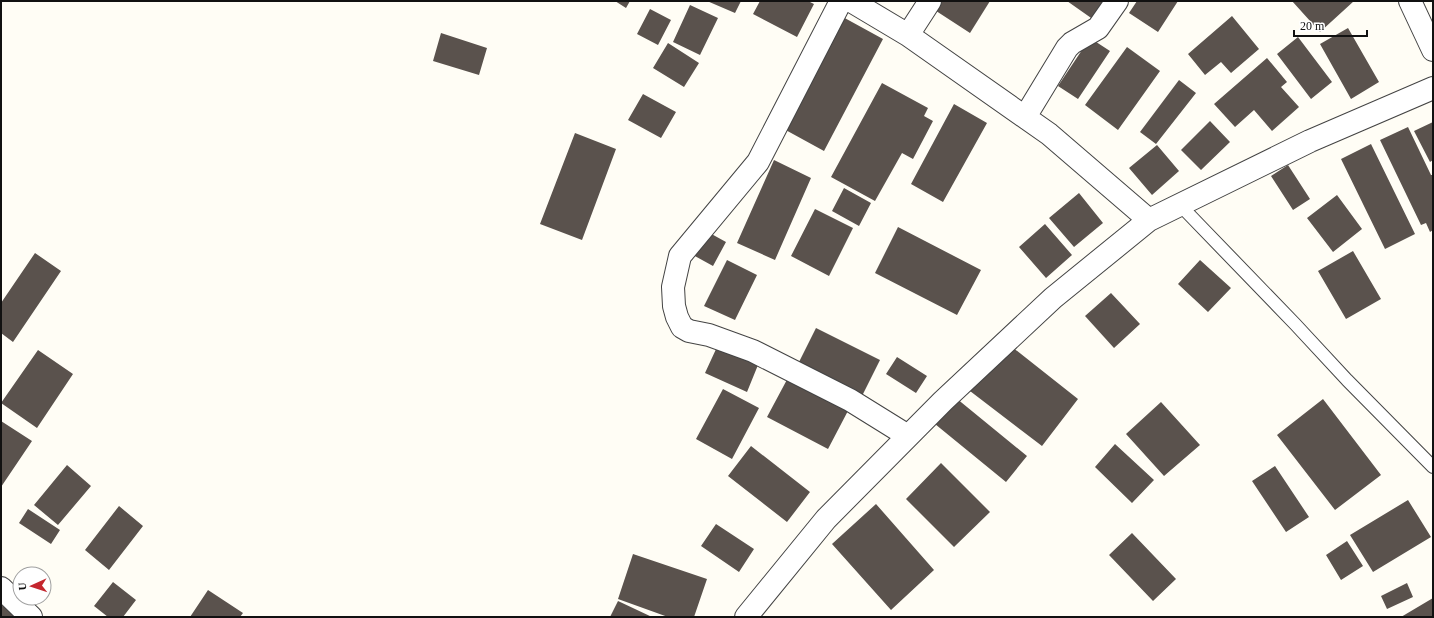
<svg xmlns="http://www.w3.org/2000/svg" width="1434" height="618" font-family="'Times New Roman',serif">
  <rect width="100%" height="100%" fill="#fffdf5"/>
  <path fill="#5a524d" d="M615,1H630L626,8Z
    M707,1H741L735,13Z
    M760,1H808L814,4L797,37L753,14Z
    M934,1H990L970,33L930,7Z
    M1067,1H1105L1094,20Z
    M1137,1H1178L1158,32L1129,13Z
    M1292,1H1354L1320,32Z
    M690,5L718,18L700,55L673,42Z
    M650,9L671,20L658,45L637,34Z
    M841,16L883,39L824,151L782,128Z
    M1232,16L1259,49L1231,73L1221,62L1205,75L1188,54Z
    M1348,28L1379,82L1351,99L1320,44Z
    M441,33L487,48L479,75L433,61Z
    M1298,37L1332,82L1311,99L1277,54Z
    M1090,38L1110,51L1078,99L1058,86Z
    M668,43L699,63L684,87L653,68Z
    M1127,47L1160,71L1118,130L1085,105Z
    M1267,58L1287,82L1281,87L1299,107L1272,131L1254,110L1235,127L1214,104Z
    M1179,80L1196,93L1156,144L1140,132Z
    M882,83L928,108L924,116L933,121L913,159L902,153L875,201L831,177Z
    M643,94L676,112L661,138L628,120Z
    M954,104L987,123L943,202L911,184Z
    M1210,121L1230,142L1201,170L1181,150Z
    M1433,122V160L1430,162L1414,131Z
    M1408,127L1431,175H1433V230L1430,232L1426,223L1421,225L1380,140Z
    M575,133L616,149L582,240L540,224Z
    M1371,144L1415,234L1385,249L1341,159Z
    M1157,145L1179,171L1152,195L1129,168Z
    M774,160L811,178L775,260L737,243Z
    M1288,165L1310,199L1293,210L1271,176Z
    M844,188L871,203L859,226L832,211Z
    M1079,193L1103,223L1074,247L1049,218Z
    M1337,195L1362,229L1333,252L1307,218Z
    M815,209L853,228L829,276L791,256Z
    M1045,224L1072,255L1046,278L1019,247Z
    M898,227L981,270L957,315L875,273Z
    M706,231L726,242L713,266L693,255Z
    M1353,251L1381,299L1346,319L1318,271Z
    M35,253L61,271L13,342L1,333V303Z
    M727,260L757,275L735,320L704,306Z
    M1200,260L1231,288L1208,312L1178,284Z
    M1111,293L1140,324L1114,348L1085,316Z
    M816,328L880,360L862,396L798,364Z
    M1007,343L1078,399L1042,446L970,391Z
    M717,347L758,365L747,392L705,373Z
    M38,350L73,374L37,428L1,403Z
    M897,357L927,376L916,393L886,374Z
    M790,374L850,407L828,449L767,417Z
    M723,389L759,408L732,459L696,439Z
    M956,398L1027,456L1006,482L935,424Z
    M1323,399L1381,475L1335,510L1277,435Z
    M1161,402L1200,445L1164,476L1126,434Z
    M1,421L32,441L1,487Z
    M1115,444L1154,480L1132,503L1095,467Z
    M751,446L810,492L787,522L728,476Z
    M941,463L990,512L954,547L906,499Z
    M67,465L91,486L58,525L34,505Z
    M1275,466L1309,517L1286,532L1252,481Z
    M1408,500L1431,537L1373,572L1350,535Z
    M876,504L934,570L891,610L832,544Z
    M119,506L143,526L109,570L85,550Z
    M28,509L60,530L51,544L19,523Z
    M716,524L754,549L739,572L701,546Z
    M1132,533L1176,579L1153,601L1109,555Z
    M1347,541L1363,566L1341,580L1326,555Z
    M633,554L707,579L694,617H668L618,599Z
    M113,582L136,600L123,617H108L94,606Z
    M1407,583L1413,597L1387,609L1381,596Z
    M208,590L243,613L240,617H190Z
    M1433,598V616L1401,617Z
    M618,601L652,617H610Z
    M1,605L20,617H1Z"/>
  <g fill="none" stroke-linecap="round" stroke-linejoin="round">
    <g stroke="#444" stroke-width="14">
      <path id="lane" d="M1180,205L1295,324L1347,380L1433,467"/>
    </g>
    <g stroke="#444" stroke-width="24">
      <path id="street" d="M841,1L758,162L680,256L673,287L674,306L677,317L682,327L689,331L709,335L753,351L850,400L908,436
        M851,1L908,35L1049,134L1149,220
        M1410,1L1433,50
        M908,35L930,1
        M1025,117L1067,48L1072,43L1098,28L1117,1
        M1,588L31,617
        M746,617L826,519L943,401L1053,298L1149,220L1310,141L1433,88"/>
    </g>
    <use href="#lane" stroke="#fff" stroke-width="12"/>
    <use href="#street" stroke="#fff" stroke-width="22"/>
  </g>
  <rect width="1434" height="618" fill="none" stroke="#111111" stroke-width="4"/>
  <g transform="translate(32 586) rotate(267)"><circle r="19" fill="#ffffff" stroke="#a0a0a0"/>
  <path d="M0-3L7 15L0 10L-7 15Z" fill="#c4262e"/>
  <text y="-6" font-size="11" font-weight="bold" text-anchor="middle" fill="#111111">U</text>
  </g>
  <path d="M1294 30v6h73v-6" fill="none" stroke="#111111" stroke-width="2"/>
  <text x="1300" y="30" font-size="12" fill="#111111" stroke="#ffffff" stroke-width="3" paint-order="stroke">20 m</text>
</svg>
